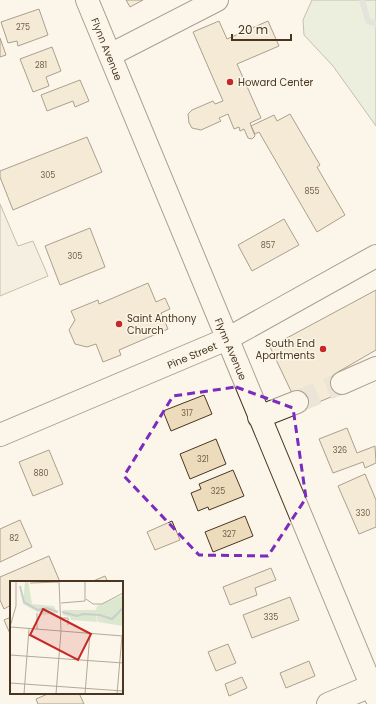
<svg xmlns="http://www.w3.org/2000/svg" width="376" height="704" font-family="Poppins,sans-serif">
  <rect width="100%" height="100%" fill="#fbf6e9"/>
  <path fill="#dce7d0" stroke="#887966" d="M312,0H376V126L333,66L304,35L303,20Z"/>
  <path fill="#ede7d9" stroke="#887966" d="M0,204L18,246L33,241L48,276L0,296Z"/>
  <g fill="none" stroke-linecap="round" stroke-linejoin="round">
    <path stroke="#c9cecd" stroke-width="6" d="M362,0L368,21L376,24"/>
  </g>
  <path fill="#ecdcbc" stroke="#4a3520" d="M126,0H143L130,7Z
    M39,9L48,35L18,46L17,41L8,43L1,22Z
    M219,21L227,39L268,21L279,46L237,64L261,118L250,123L255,136L252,139L248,138L244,129L240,131L239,127L234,129L228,114L219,118L221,121L201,130L192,128L189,123L188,114L192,110L213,101L215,104L223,101L193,32Z
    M0,38L6,55L0,57Z
    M52,47L61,71L46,77L49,86L33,92L20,59Z
    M80,80L89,101L75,107L73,101L47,111L41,95Z
    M290,114L320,165L317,167L345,215L317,232L259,132L255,134L251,126L274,115L277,121Z
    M87,137L102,172L13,210L0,177V171Z
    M284,219L299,245L252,271L238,245Z
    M90,228L105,267L60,285L45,246Z
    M148,283L156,302L165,298L170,309L161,313L168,329L119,350L121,355L103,362L96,344L87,347L75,344L69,330L75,320L71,311L98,300L99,304Z
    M376,290V350L338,372L345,391L300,410L270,347Z
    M204,395L212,414L171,431L163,411Z
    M347,428L357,453L375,446L376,463L365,468L363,462L333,473L319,439Z
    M216,439L226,464L190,479L180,454Z
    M49,450L63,484L33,496L19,462Z
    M233,470L244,496L209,510L208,507L198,511L191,493L201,489L199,484Z
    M365,474L376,500V527L359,534L338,486Z
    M245,516L253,536L213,552L205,532Z
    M20,520L32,547L0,562V529Z
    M172,521L180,540L155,550L147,532Z
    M49,556L60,582H11V605L4,609L0,600V577Z
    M271,568L276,580L255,588L257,595L230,605L223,587Z
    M105,576L108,582H91Z
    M290,597L299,620L252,638L243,615Z
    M11,617V636L4,620Z
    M228,644L236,663L216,671L208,652Z
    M309,661L315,676L286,688L280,673Z
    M242,677L247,688L229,696L225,684Z
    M50,693H79L84,704H38L36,699Z"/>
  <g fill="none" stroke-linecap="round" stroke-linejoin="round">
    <path stroke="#d8cfc1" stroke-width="22" stroke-dasharray="22 11" stroke-linecap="butt" d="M297,402L342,383"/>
    <g stroke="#4a3520" stroke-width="24">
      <path id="minor" d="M87,0L376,697
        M110,55L217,0
        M342,383L376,368
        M259,417L297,402
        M328,704L371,686"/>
    </g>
    <g stroke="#4a3520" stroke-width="24">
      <path id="major" d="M0,435L227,339L376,256"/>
    </g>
    <use href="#minor" stroke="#fbf6e9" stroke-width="22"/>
    <use href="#major" stroke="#fbf6e9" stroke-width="22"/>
  </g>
  <path d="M0 0H376V704H0ZM236,387L293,408L306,498L268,556L199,555L124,476L173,396Z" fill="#fbf6e9" fill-opacity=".55" fill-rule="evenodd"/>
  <path fill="none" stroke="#7b2cbf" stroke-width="3" stroke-dasharray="8 5" stroke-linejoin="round" d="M236,387L293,408L306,498L268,556L199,555L124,476L173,396Z"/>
  <g fill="#c62828" stroke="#fbf6e9" stroke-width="1.5">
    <circle cx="230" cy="82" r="4"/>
    <circle cx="119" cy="324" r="4"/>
    <circle cx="323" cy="349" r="4"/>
  </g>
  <g text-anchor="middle" stroke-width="3" stroke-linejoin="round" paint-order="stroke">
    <g font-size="8" fill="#725f47">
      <text x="23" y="30">275</text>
      <text x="41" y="68">281</text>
      <text x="48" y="178">305</text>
      <text x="312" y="194">855</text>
      <text x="268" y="248">857</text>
      <text x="75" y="259">305</text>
      <text x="187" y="416">317</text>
      <text x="340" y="453">326</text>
      <text x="203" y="462">321</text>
      <text x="41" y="476">880</text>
      <text x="218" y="494">325</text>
      <text x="363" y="516">330</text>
      <text x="229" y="537">327</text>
      <text x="14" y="541">82</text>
      <text x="271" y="620">335</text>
    </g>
    <g font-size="10" fill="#4a3520" stroke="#fbf6e9">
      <text transform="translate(107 49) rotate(68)" y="4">Flynn Avenue</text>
      <text transform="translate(231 349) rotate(67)" y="4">Flynn Avenue</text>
      <text transform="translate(192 355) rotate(-23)" y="4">Pine Street</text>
    </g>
    <g font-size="10" fill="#4a3520" stroke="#fbf6e9" text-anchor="start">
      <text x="238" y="86">Howard Center</text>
      <text x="127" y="322">Saint Anthony<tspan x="127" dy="12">Church</tspan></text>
      <text x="315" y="347" text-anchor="end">South End<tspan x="315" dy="12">Apartments</tspan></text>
    </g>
  </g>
  <g transform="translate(10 581)">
    <rect width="113" height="113" fill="#fbf6e9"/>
    <path d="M15,0H18L22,23L44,25L47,32L33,34L13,23ZM113,14V45L88,41L86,31L87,41L61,39L60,36L53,34V29H86L87,25Z" fill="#dce7d0"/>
    <path fill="none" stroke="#c9cecd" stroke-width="2" d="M10,5L14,21L28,29L37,27L48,31M52,31L67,35L73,33L90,34L102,38L113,27"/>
    <path fill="none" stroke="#b4a999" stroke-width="1" d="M20,2L49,1M76,18L83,23H92L113,12M51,22L75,20V0M27,32V48M50,37H58V44M0,46L6,25V0M1,46L113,55M0,74L113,82M0,102L113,110M14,113L19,48M46,113L51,50L49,0M75,113L80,52M107,113L112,55"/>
    <path fill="#c62828" fill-opacity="0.15" stroke="#c62828" stroke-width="2" d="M33,28L81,53L68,79L20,54Z"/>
    <rect width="113" height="113" fill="none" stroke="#4a3520" stroke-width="2"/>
  </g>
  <path d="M232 34v6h59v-6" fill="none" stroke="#4a3520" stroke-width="2"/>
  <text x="238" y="34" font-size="12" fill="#4a3520" stroke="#fbf6e9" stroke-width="3" paint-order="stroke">20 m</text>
</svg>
